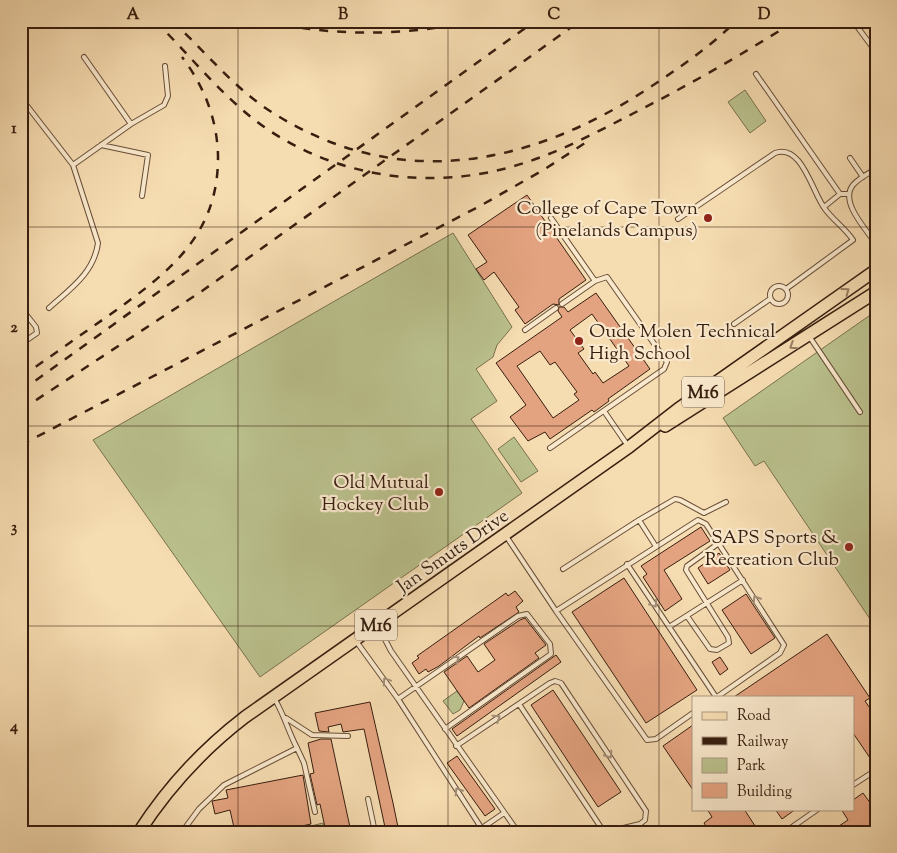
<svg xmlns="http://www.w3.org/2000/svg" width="897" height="853" font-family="'Sorts Mill Goudy',serif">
  <rect width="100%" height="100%" fill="#f6dcb1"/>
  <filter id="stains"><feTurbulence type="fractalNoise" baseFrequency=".004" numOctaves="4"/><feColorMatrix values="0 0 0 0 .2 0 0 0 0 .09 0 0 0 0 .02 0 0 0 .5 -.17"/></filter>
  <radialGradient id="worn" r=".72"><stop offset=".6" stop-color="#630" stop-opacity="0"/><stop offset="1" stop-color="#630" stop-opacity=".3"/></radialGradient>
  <path fill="#bac18d" stroke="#78704e" d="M745,90L766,121L750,133L728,102Z
    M453,233L512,327L497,345L493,357L476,369L497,401L471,419L522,493L260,677L93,440Z
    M876,311V628L764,461L755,466L723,418Z
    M514,437L538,471L521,482L498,449Z
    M457,691L464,701L460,710L453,714L443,701Z
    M323,823L325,832H287Z"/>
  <path fill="#e4a380" stroke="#371e0f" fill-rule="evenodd" d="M527,195L586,280L559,299V305L553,304L525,324L515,310L519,307L494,272L484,280L476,269L487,262L468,235Z
    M596,293L650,369L608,399L609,401L594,412L592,410L550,439L545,432L528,441L510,417L526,405L496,363L562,317L558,311L559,307H564L568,312ZM592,314L629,366L603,383L595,372L593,374L578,353L584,349L570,330ZM540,351L550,365L555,362L577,392L574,394L579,400L553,418L517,366Z
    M701,527L710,541L664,570L682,599L665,611L643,577L647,574L641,566Z
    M719,553L730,570L708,584L698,568Z
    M624,578L697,690L646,723L572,612Z
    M515,591L523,601L516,607L519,612L480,638L479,636L439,666L428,672L426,669L419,674L412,663L419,658L417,656L506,593L508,596Z
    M746,594L775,638L751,654L722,610Z
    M525,618L546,645L535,653L539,658L469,708L444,672L467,656L478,672L495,660L484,644L520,620Z
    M827,634L870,698L865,701L876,717V754L870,758L853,733V697H734Z
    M556,655L561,662L457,736L452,729Z
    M720,657L728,669L720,675L712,662Z
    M553,690L621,792L598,807L531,705Z
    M370,702L393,803L399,832H386L364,729L343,732L341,724L328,727L329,732L319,731L315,713Z
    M693,725V790L663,746Z
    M321,739H331L351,832H326L320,804L317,805L310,774L314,773L308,743Z
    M457,756L495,809L485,816L447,763Z
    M303,775L311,824L274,832H235L230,810L215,814L212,801L228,798L226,790Z
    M863,793L871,804L876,801V832H830L848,820L841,809H853V800Z
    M707,809H744L759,832H726L723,827L716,832H710L704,823L712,817Z
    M775,809H796L782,819Z"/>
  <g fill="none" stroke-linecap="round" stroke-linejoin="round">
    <g stroke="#674e38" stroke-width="6">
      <path id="lane" d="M853,21L876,52
        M84,57L131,124
        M756,74L840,194H849
        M21,98L73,165L131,124L164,105L168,96L165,66
        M101,145L148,155L142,196
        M850,158L863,177
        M876,169C869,173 859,178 853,185C839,202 867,230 876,244
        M824,207L840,194
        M551,218L595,281
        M678,219L775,153C802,143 812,192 825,209C833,220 845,228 853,240L786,289
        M770 295a9 9 0 1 1 18 0a9 9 0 1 1-18 0Z
        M21,308L36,327L37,333L21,344
        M49,308C70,289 94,273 98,243L73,165
        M734,324L770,299
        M525,330L556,308
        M809,336L860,412
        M604,411L628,446
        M550,448L664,369L667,362L607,277L595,281L562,304
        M639,520L675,499L680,500L704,513L726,502
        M506,536L556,611
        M627,564L716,697
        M563,569L639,520L655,545
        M687,616L710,649L717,650L729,643L728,637L686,570L687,566L719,543
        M378,626L391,651L518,832
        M669,627L743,580
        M356,641L398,699L484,832
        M398,699L518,616L527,614L550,644L551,654L445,729
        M519,704L604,832
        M693,713L656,739L647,740L556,611L698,520L706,524L784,645L780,653L717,697
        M286,718L312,735L348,736
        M456,746L550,683L555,681L561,683L646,811L645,820L640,824L607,832
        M297,748L304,763L315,812
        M853,785L876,770
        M368,799L375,832
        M482,828L504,813
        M182,832L199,809L224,785L297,748C288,731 284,714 274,698
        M785,832L818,809"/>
    </g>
    <g stroke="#371e0f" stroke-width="14">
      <path id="primary" d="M665,426L876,292
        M139,832C168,787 202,750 245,717L629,447L678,409L876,270"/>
    </g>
    <use href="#lane" stroke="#f9e8cc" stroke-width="4"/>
    <use href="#primary" stroke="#f6dcb1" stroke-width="11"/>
    <path stroke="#371e0f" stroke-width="2.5" stroke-dasharray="9 9" stroke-linecap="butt" d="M155,21C193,58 225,101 270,131C345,180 439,191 524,163C562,151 599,131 634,113C689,85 743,54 795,21
      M172,21C205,51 233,87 270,111C397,193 528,167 649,88C680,67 709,48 736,21
      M266,21C334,37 405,36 473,21
      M21,377C50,357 79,336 108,316C168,273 219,236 218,155C217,119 204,86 182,57
      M21,391L535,21
      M21,410L202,291L580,21
      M21,445L480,206L545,169L585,143"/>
  </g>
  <defs><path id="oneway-chevron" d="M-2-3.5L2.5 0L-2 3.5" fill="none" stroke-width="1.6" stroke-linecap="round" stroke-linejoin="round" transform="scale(1.25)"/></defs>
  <g stroke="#967d60">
    <use href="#oneway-chevron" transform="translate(846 291) rotate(-36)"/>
    <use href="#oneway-chevron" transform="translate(793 346) rotate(147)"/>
  </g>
  <g stroke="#a28d77">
    <use href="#oneway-chevron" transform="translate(756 599) rotate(-123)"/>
    <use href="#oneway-chevron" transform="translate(654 604) rotate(56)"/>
    <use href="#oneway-chevron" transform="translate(456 659) rotate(-35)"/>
    <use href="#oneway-chevron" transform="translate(386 681) rotate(-124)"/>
    <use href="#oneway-chevron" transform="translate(497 718) rotate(-34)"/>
    <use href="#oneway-chevron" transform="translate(609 755) rotate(57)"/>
    <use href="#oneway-chevron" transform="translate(458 791) rotate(-123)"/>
  </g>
  <path fill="none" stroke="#371e0f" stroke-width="1" stroke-opacity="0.55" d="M238,21V832M448,21V832M659,21V832M21,227H876M21,426H876M21,626H876"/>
  <g fill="#8f2418" stroke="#f9e8cc" stroke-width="2">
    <circle cx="708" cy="218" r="5"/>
    <circle cx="579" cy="341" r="5"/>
    <circle cx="439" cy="492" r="5"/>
    <circle cx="849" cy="547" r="5"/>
  </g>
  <g text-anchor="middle" stroke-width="4.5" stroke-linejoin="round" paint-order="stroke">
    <g fill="#f9e8cc" stroke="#715b48" stroke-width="1">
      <rect x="682" y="376.5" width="42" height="31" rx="4"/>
      <rect x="355" y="609.5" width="42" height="31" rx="4"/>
    </g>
    <g font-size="18" font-weight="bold" fill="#371e0f">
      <text x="703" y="398">M16</text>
      <text x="376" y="631">M16</text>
    </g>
    <g font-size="19" fill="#371e0f" stroke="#f9e8cc" text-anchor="end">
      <text x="698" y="214">College of Cape Town<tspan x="698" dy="22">(Pinelands Campus)</tspan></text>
      <text x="589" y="337" text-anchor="start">Oude Molen Technical<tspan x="589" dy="22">High School</tspan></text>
      <text x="429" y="488">Old Mutual<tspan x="429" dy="22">Hockey Club</tspan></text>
      <text x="839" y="543">SAPS Sports &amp;<tspan x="839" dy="22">Recreation Club</tspan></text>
    </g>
    <g font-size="19" fill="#371e0f" stroke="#f9e8cc">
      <text transform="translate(452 550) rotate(-35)" y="7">Jan Smuts Drive</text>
    </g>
  </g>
  <rect width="897" height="853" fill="none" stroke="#f6dcb1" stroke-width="55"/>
  <rect x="692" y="696" width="162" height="115" fill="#f9e8cc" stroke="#ab9780"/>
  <rect x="702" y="712" width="25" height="8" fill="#f6dcb1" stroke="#ab9780"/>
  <text x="737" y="720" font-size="15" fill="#371e0f">Road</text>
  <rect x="702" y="737" width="25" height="8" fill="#371e0f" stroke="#ab9780"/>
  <text x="737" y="746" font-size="15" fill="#371e0f">Railway</text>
  <rect x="702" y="758" width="25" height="15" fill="#bac18d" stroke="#ab9780"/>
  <text x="737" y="770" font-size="15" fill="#371e0f">Park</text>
  <rect x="702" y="783" width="25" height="15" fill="#e4a380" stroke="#ab9780"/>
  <text x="737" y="796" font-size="15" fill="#371e0f">Building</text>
  <rect x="28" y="28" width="842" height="798" fill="none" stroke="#371e0f" stroke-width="2"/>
  <g font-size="16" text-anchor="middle" font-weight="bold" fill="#371e0f">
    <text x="133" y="19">A</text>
    <text x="343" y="19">B</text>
    <text x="554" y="19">C</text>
    <text x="764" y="19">D</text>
    <text x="14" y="133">1</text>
    <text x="14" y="332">2</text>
    <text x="14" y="532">3</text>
    <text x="14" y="731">4</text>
  </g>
  <rect width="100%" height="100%" filter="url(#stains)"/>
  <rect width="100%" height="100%" fill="url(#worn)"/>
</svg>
